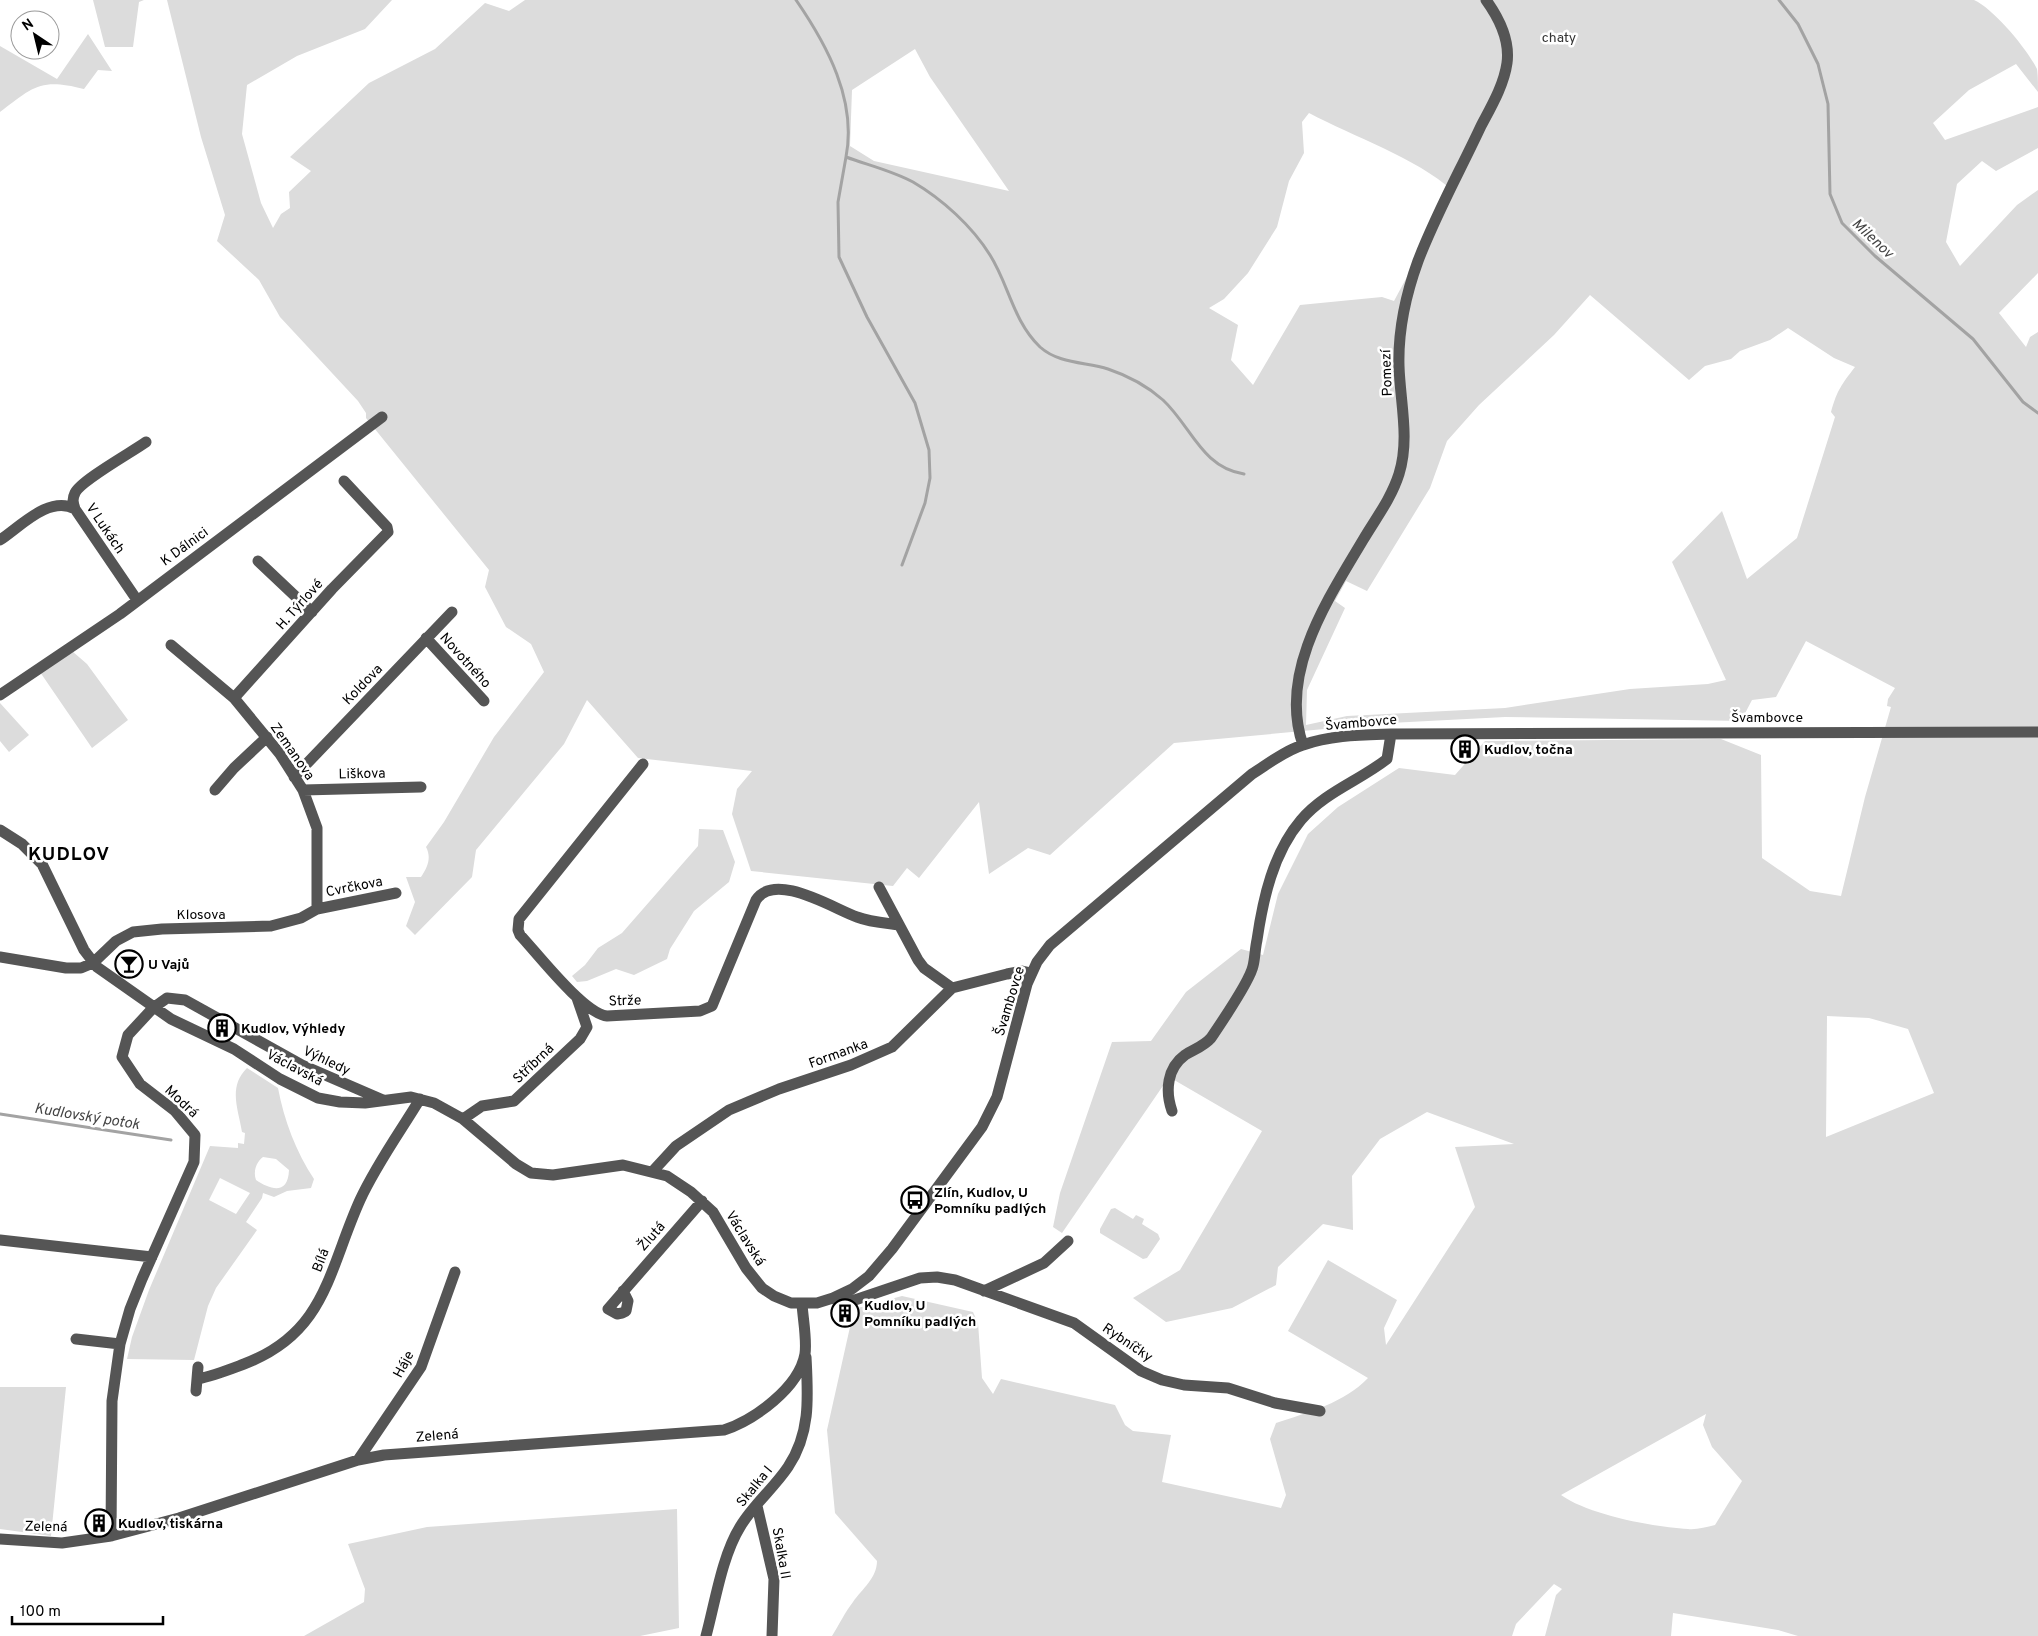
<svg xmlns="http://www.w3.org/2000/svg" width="2038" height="1636" font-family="Overpass,sans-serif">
  <rect width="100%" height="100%" fill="#fff"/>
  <path fill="#dcdcdc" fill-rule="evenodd" d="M93,0H144L139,2L133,47H105Z
    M167,0H392L365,29L297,56L247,85L242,134L261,203L273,228L281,214L290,208L289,192L311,171L290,157L369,83L435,49L485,3L509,11L525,0H1974C1994,9 2027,49 2037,69C2038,75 2038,85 2038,92L2016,64L1969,90L1933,123L1945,140L2038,107V148L1996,171L1982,161L1957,184L1946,242L1960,266L2017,205L2038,190V273L1999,313L2026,347L2030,337L2038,332V1636H1798L1778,1630L1673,1613L1671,1636H1545L1556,1595L1562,1589L1554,1584L1516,1624L1512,1636H832C839,1625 845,1612 853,1602C862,1589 877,1578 877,1561L835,1513L827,1430L854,1309L902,1296L973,1312L978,1323L982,1378L993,1394L1001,1379L1115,1405L1125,1425L1133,1431L1171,1435L1162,1482L1281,1508L1286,1495L1270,1439L1276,1423C1309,1412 1344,1403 1368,1378L1288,1331L1328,1260L1397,1300L1384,1328L1386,1345L1475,1207L1455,1147L1514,1144L1427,1112L1380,1139L1352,1176L1353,1230L1323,1224L1278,1267L1276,1285L1232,1308L1166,1322L1133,1298L1180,1270L1262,1131L1169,1077L1062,1233L1053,1227L1060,1193L1112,1042L1151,1041L1186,992L1241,949L1263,955L1278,894L1308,834L1338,807L1399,768L1455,775L1485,741L1721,739L1761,755L1762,858L1810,891L1841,896L1865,797L1891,707L1887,706L1888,699L1895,688L1806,641L1776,697L1752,700L1741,721L1505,717L1390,723L1174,743L1050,855L1028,848L989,874L979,802L919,878L907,868L893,886L751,871L732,814L737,789L752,771L638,758L587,700L564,744L476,850L472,877L415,935L406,926L415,902L406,877H421C427,868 432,858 426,847L444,822L494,737L544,672L531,644L506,627L485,587L489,570L366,418V413L358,401L280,317L259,280L217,241L225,215L201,137ZM915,49L930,77L1009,191L874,161L850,146L852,90ZM1309,113C1354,137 1415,157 1453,191L1394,301L1382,297L1300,305L1253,385L1231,360L1238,325L1209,308L1224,299L1248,273L1277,227L1289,181L1304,153L1302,122ZM1590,295L1689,380L1705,366L1731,359L1740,351L1770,340L1788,328L1834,358L1855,367C1842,384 1837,390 1831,412L1835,417L1797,538L1747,579L1722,511L1672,562L1726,680L1708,684L1630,689L1505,708L1347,716L1306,725L1307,690L1345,608L1335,601L1346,581L1367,591L1430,488L1447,441L1479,405L1554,335ZM1827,1016L1869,1018L1908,1029L1934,1093L1826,1137ZM1706,1414L1703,1425L1712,1447L1742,1481L1715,1525C1706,1527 1696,1530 1688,1529C1653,1527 1589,1515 1561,1495Z
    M88,34L112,71L98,70L84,89C41,78 34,86 0,112V46L57,79Z
    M72,651L87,664L128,720L92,748L40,672Z
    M0,703L29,735L9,752L0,741Z
    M699,829L723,830L735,862L729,882L694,911L670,949L667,959L634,975L616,969L587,981L577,982L572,976L585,965L598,948L622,933L698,846Z
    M247,1068L278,1088C284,1120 296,1152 314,1179L311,1188L287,1191L274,1197L263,1193L262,1198L246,1222L257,1230L216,1288L208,1306L194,1360L127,1359L132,1337L149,1290L210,1146L238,1148V1143L244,1144L245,1133L242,1132C238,1108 228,1087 247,1068ZM263,1157L276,1159L289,1170C288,1195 271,1190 256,1180C253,1172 256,1162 263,1157ZM220,1178L250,1193L236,1214L209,1200Z
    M1115,1208L1133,1219L1136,1215L1144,1219L1142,1224L1158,1234L1160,1239L1147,1258L1143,1259L1100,1233V1229L1111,1209Z
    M0,1387H66L51,1536L0,1529Z
    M677,1509L679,1628L640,1636H304L364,1602L365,1589L348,1544L427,1527Z"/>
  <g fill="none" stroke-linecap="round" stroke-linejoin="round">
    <path stroke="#a3a3a3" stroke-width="3" d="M796,0C827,45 857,100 846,157C868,165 893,171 913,182C942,199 972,226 990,255C1009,285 1013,321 1040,347C1059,364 1086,362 1108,369C1129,376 1146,385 1163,400C1191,426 1202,468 1244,474
      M1779,0L1798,24L1818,64L1828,104L1830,194L1842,223L1875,256L1973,339L2023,402L2038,413
      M846,157L838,202L839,257L867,317L915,403L929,450L930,478L925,503L902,565
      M0,1114L171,1140"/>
    <path stroke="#555" stroke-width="11" d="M0,540C20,527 49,495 75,509
      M258,561L312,612
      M137,600L75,509C73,503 72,499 75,493C80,481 132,452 146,442
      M426,638L484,701
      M171,645L234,698L280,754L303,790L317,828V909
      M0,695L120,614L382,417
      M234,698L332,589L388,532L387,527L344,481
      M1303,745C1278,673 1328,599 1363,540C1376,518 1391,499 1399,474C1410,439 1400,401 1399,366C1398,330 1406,294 1418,261C1436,214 1460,171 1481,126C1491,107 1504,85 1507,63C1510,41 1499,18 1486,0
      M643,764L519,919L518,930L520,935C537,953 584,1014 607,1016L700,1011L712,1006L756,900C775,871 834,909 857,917C870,922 885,923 899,925
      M294,777L452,612
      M215,790L234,768L267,737
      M303,790L421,787
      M0,830L22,844L42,864L84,950L97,967L171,1019L234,1049L280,1079L318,1098L340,1102L365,1103L411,1097L434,1103L463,1119L516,1164L531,1173L553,1175L623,1165L667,1176L691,1192L713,1212L746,1268L762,1288L774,1296L791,1303H817L833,1298L852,1289L869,1276L892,1249L982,1127L997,1097L1027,984L1037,962L1050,945L1252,774C1268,764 1284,751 1303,745C1331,735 1362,735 1391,734L2038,732
      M879,887L918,960L924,968L952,988
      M0,957L66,968H81L93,963L116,941L133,932L162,929L271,926L301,918L317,909L396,893
      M1172,1111C1165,1091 1167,1068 1185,1055C1194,1049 1203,1047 1211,1038C1221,1023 1250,981 1253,966C1255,958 1255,949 1257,940C1263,899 1273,853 1301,820C1325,792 1359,781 1387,759L1391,734
      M463,1119L482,1106L514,1101L580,1039L587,1027L577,998
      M653,1171L676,1146L729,1110L779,1089L851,1065L892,1047L952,988L1007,974L1022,971L1031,973
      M0,1240L152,1257
      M623,1291L628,1301L626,1311L622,1313L617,1314L608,1309L702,1201
      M984,1291L1044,1263L1068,1241
      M833,1298L843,1304L920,1278L937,1277L955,1280L1074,1323L1141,1371L1162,1380L1184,1385L1228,1388L1275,1403L1320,1411
      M76,1339L120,1344
      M197,1379C213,1376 228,1370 244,1364C326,1333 328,1271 360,1200C376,1165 400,1132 420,1099
      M196,1391L198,1367
      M358,1460L421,1367L455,1272
      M757,1506L774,1579L772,1636
      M111,1536L112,1401L120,1344L130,1309L142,1279L194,1162L195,1135L175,1111L140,1084L122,1057L128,1035L153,1008L167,998L185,1000L302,1065L383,1100
      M0,1539L62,1543L111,1536L179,1518L358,1460L384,1455L724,1430C754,1420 799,1388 805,1354C807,1339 803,1319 802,1304
      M706,1636C715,1603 722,1556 740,1527C753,1505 774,1488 788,1467C811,1433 808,1396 806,1357"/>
  </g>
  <defs>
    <g id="building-ring" transform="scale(1.4375)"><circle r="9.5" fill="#fff" stroke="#000" stroke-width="1.5"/><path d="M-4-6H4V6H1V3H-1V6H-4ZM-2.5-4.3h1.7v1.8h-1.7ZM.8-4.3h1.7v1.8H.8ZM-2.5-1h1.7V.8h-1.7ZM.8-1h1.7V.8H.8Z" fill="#000"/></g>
    <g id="bar-ring" transform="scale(1.4375)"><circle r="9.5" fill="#fff" stroke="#000" stroke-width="1.5"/><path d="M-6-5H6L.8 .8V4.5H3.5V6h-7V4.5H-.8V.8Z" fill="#000"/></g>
    <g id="bus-ring" transform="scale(1.4375)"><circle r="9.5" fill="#fff" stroke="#000" stroke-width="1.5"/><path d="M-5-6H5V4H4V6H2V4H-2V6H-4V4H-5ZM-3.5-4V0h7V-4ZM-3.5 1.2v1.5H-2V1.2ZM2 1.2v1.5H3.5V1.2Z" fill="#000"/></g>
  </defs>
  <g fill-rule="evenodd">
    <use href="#building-ring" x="1465" y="749"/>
    <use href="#bar-ring" x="129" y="964"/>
    <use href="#building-ring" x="222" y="1028"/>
    <use href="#bus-ring" x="915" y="1200"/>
    <use href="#building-ring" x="845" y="1313"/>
    <use href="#building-ring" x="99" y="1523"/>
  </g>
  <g text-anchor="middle" stroke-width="5" stroke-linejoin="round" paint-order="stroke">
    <g font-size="14" fill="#333" stroke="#fff">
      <text x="1559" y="42">chaty</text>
    </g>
    <g font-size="14" fill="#000" stroke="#fff">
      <text transform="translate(1386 373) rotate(-92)" y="5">Pomezí</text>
      <text transform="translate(106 528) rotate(56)" y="5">V Lukách</text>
      <text transform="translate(184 546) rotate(-36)" y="5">K Dálnici</text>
      <text transform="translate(299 604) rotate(-48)" y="5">H. Týrlové</text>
      <text transform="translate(466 660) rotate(48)" y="5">Novotného</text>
      <text transform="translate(362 684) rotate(-46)" y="5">Koldova</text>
      <text x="1767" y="722">Švambovce</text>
      <text transform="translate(1361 722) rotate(-5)" y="5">Švambovce</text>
      <text transform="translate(293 751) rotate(55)" y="5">Zemanova</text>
      <text transform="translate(362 773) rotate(-1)" y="5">Liškova</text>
      <text transform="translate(354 886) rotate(-11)" y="5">Cvrčkova</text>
      <text x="201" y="919">Klosova</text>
      <text transform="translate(625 1000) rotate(-2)" y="5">Strže</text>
      <text transform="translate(1009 1001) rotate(-73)" y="5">Švambovce</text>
      <text transform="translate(838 1053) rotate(-20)" y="5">Formanka</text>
      <text transform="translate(327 1060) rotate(25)" y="5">Výhledy</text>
      <text transform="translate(533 1063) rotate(-44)" y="5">Stříbrná</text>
      <text transform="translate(295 1067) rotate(28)" y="5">Václavská</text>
      <text transform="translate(182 1101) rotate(43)" y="5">Modrá</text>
      <text transform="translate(651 1236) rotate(-49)" y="5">Žlutá</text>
      <text transform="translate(746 1238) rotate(58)" y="5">Václavská</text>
      <text transform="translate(320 1260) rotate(-69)" y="5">Bílá</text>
      <text transform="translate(1128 1342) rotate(34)" y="5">Rybníčky</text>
      <text transform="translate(403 1364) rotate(-62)" y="5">Háje</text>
      <text transform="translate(437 1435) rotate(-5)" y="5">Zelená</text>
      <text transform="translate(754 1486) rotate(-51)" y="5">Skalka I</text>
      <text transform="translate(46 1526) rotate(1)" y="5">Zelená</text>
      <text transform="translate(782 1553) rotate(80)" y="5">Skalka II</text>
    </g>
    <g font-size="14" font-weight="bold" fill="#000" stroke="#fff" text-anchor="start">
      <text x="1484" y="754">Kudlov, točna</text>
      <text x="148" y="969">U Vajů</text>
      <text x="241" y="1033">Kudlov, Výhledy</text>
      <text x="934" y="1197">Zlín, Kudlov, U<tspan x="934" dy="16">Pomníku padlých</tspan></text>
      <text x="864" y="1310">Kudlov, U<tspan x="864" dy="16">Pomníku padlých</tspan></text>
      <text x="118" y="1528">Kudlov, tiskárna</text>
    </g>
    <g font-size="15" font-style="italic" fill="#444" stroke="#fff">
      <text transform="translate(1873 238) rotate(43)" y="5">Milenov</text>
      <text transform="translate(87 1116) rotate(9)" y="5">Kudlovský potok</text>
    </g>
    <g font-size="19" font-weight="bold" letter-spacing="1" fill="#000" stroke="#fff">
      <text x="69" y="860">KUDLOV</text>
    </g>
  </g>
  <g transform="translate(35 35) rotate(325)"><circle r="24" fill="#ffffff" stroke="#999999"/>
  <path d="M0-4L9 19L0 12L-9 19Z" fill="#000000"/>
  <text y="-8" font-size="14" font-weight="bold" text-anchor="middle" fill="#000000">N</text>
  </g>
  <path d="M12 1616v8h151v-8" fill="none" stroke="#000000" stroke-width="2.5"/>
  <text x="20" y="1616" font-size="15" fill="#000000" stroke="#ffffff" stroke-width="4" paint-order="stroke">100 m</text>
</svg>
